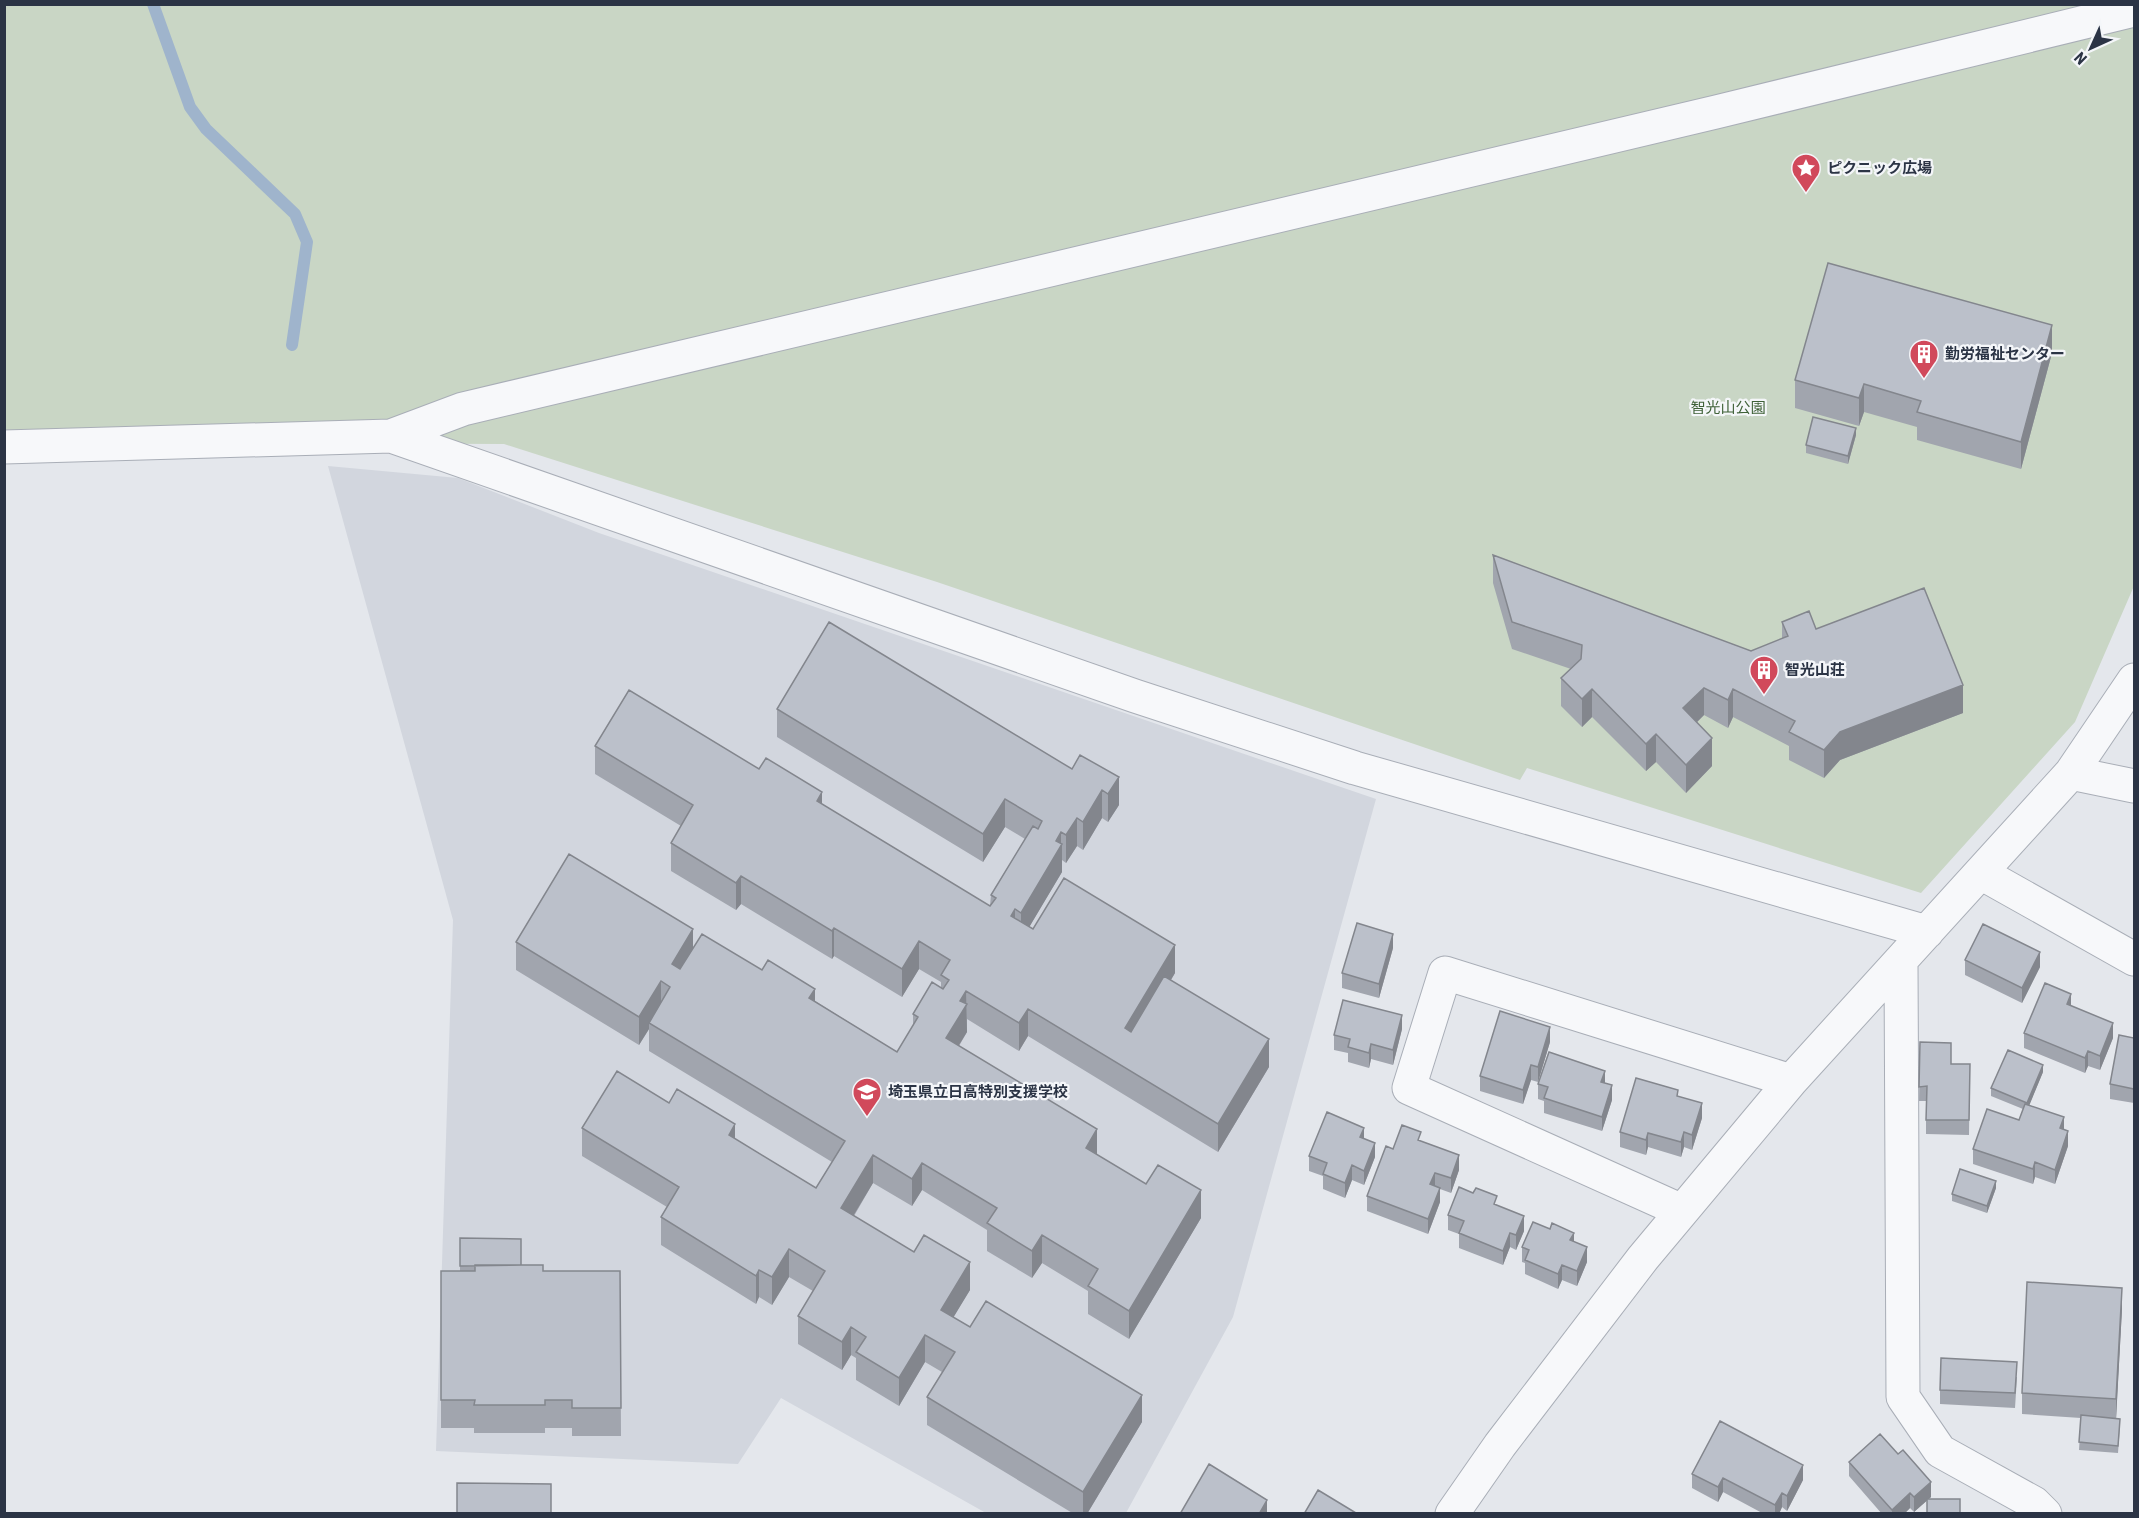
<svg xmlns="http://www.w3.org/2000/svg" width="2139" height="1518" font-family="'Roboto Condensed','Noto Sans JP',sans-serif">
  <rect width="100%" height="100%" fill="#e4e7ec"/>
  <path fill="#d2d6de" d="M328,466L458,478L599,533L1376,799L1233,1317L1126,1513H986L781,1398L738,1464L436,1451L453,920Z"/>
  <path fill="#c9d6c5" d="M4,5H2134V586L2075,722L1921,893L1527,768L1520,780L937,582L504,444L5,442Z"/>
  <g fill="none" stroke-linecap="round" stroke-linejoin="round">
    <path stroke="#9fb4cc" stroke-width="12" d="M153,4L190,107L206,129L295,214L307,242L292,345"/>
    <g stroke="#a9aeb7" stroke-width="35">
      <path id="minor" d="M391,436L463,409L1716,112L2134,10
        M4,447L391,436L1135,696L1355,768L1927,932
        M2071,773L2134,786
        M1981,873L2134,959
        M1901,963L1903,1397L1940,1451L2034,1503L2045,1514
        M1682,1211L1409,1088L1445,973L1791,1081
        M1452,1514L1500,1445L1643,1258L1791,1081L2071,773L2134,680"/>
    </g>
    <use href="#minor" stroke="#f7f8fa" stroke-width="33"/>
  </g>
  <path fill="#a1a5ae" d="M2052,353L2021,469L1917,440V427L1864,412L1859,426L1795,408V380Z
    M1856,435L1848,464L1806,453V445Z
    M1493,555L1751,651L1782,639V622L1816,629L1963,713L1840,760L1824,778L1789,760V746L1733,717L1728,728L1704,715L1697,722L1712,766L1686,793L1656,762L1646,771L1592,717L1582,727L1561,706V678L1571,669L1512,649L1493,583Z
    M777,709L1072,769L1080,755L1119,805L1108,822L1102,818L1083,850L1077,846L1066,863L1062,860V872L1029,927L1033,929L1175,973L1171,980L1269,1067L1218,1152L1028,1036L1019,1051L967,1019V1032L959,1046L1097,1155L1201,1218L1129,1339L1088,1314V1291L1042,1263L1032,1278L987,1251V1230L922,1190L912,1206L873,1183L854,1216L970,1290L953,1317L970,1327L1142,1422L1087,1514H1074L927,1425V1397L942,1372L925,1362L899,1406L856,1380V1358L851,1355L842,1370L798,1344V1316L813,1291L789,1277L772,1305L759,1297L756,1304L661,1245V1217L667,1207L582,1156V1128L669,1103L735,1139L816,1188L832,1162L649,1051V1029L639,1045L516,970V942L693,948L815,1001L897,1052L913,1026V1014L941,988V982L919,969L902,997L834,956L832,959L741,904L736,910L671,871V843L681,826L595,774V746L759,769L822,804L990,906L991,895L1025,839L1005,827L983,862L777,737Z
    M1393,948L1379,998L1342,988V973Z
    M1965,960L2040,967L2022,1003L1965,975Z
    M2071,1006L2113,1038L2100,1070L2088,1066L2085,1073L2024,1048V1033Z
    M1402,1029L1393,1065L1371,1059L1369,1068L1348,1062V1053L1334,1050V1035Z
    M2134,1038V1103L2110,1099V1084Z
    M1550,1042L1538,1082L1531,1080L1523,1104L1480,1091V1076Z
    M1920,1042L1951,1064H1970L1969,1135L1926,1134V1101H1919Z
    M2043,1072L2029,1105L2064,1130L2068,1146L2055,1184L2035,1177L2033,1184L1973,1164V1149L2019,1120L2023,1109L1991,1096V1088Z
    M1605,1083L1612,1100L1602,1131L1544,1113V1101L1538,1099V1084Z
    M1678,1097L1702,1118L1692,1150L1684,1147L1681,1157L1648,1147L1646,1155L1620,1147V1132Z
    M1364,1138L1375,1157L1364,1185L1352,1180L1345,1198L1323,1189V1176L1309,1171V1156Z
    M1421,1141L1459,1170L1451,1193L1440,1189V1202L1428,1234L1367,1211V1196L1393,1149Z
    M1996,1188L1987,1213L1952,1201V1194Z
    M1497,1205L1524,1231L1516,1250L1510,1247L1503,1265L1459,1248V1234L1448,1230V1215Z
    M460,1238L521,1265L543,1271H620L621,1436H572V1428H545V1433H474V1428H441V1271H460Z
    M1574,1242L1587,1262L1577,1286L1562,1280L1558,1289L1525,1274V1263L1522,1262V1247Z
    M2122,1309L2116,1418L2120,1426L2118,1453L2079,1450L2081,1418L2022,1414V1393Z
    M2017,1377L2015,1408L1940,1404V1390Z
    M1849,1462L1931,1497L1914,1512L1910,1508L1904,1514H1882L1849,1476Z
    M1692,1474L1803,1480L1787,1511L1782,1507L1779,1514H1764L1723,1492L1718,1502L1692,1488Z"/>
  <path fill="#83868d" d="M2052,325V353L2021,469V442Z
    M1864,384V412L1859,426V398Z
    M1856,428V435L1848,464V456Z
    M1963,685V713L1840,760L1824,778V750L1840,732Z
    M1704,688V715L1683,736V708Z
    M1592,689V717L1582,727V699Z
    M1733,689V717L1728,728V700Z
    M1656,734V762L1646,771V744Z
    M1712,738V766L1686,793V765Z
    M1119,777V805L1108,822V794Z
    M1102,790V818L1083,850V822Z
    M822,792V820L817,801Z
    M1005,799V827L983,862V834Z
    M1077,818V846L1066,863V835Z
    M1061,832V846L1062,844V872L1021,941V913Z
    M741,876V904L736,910V883Z
    M1015,909V937L1011,916Z
    M834,928V956L832,959V931Z
    M693,929V957L672,992V964Z
    M1393,934V948L1379,998V984Z
    M919,941V969L902,997V969Z
    M1175,945V973L1125,1055V1028Z
    M2040,952V967L2022,1003V988Z
    M661,981V1009L649,1023V1029L639,1045V1017Z
    M815,989V1017L809,998Z
    M966,991L967,1032L946,1066V1038L960,1001Z
    M2071,994V1008L2067,1004Z
    M1028,1009V1036L1019,1051V1023Z
    M1402,1015V1029L1393,1065V1050Z
    M2113,1023V1038L2100,1070V1056Z
    M1550,1027V1042L1538,1082V1067Z
    M1269,1039V1067L1218,1152V1124Z
    M1371,1044V1059L1369,1068V1053Z
    M2088,1051V1066L2085,1073V1058Z
    M1531,1065V1080L1523,1104V1090Z
    M2043,1065V1072L2027,1111V1103Z
    M1605,1071V1085L1601,1082Z
    M1612,1085V1100L1602,1131V1117Z
    M1702,1103V1118L1692,1150V1135Z
    M2064,1117V1132L2060,1128Z
    M735,1124V1152L729,1135Z
    M1364,1128V1143L1360,1137Z
    M1097,1129V1157L1086,1148Z
    M2068,1131V1146L2055,1184V1170Z
    M1684,1132V1147L1681,1157V1142Z
    M1648,1133V1147L1646,1155V1140Z
    M1375,1143V1157L1364,1185V1171Z
    M873,1155V1183L841,1236V1208Z
    M1459,1155V1170L1451,1193V1178Z
    M2035,1162V1177L2033,1184V1169Z
    M922,1163V1190L912,1206V1179Z
    M1352,1165V1180L1345,1198V1183Z
    M1435,1173V1188L1430,1184Z
    M1996,1181V1188L1987,1213V1206Z
    M1440,1188V1202L1428,1234V1219Z
    M1201,1190V1218L1129,1339V1311Z
    M1524,1216V1231L1516,1250V1235Z
    M1510,1233V1247L1503,1265V1251Z
    M1574,1233V1247L1570,1240Z
    M1042,1235V1263L1032,1278V1251Z
    M1587,1247V1262L1577,1286V1271Z
    M789,1249V1277L772,1305V1277Z
    M970,1262V1290L941,1338V1310Z
    M1562,1265V1280L1558,1289V1274Z
    M759,1270V1297L756,1304V1276Z
    M2122,1288V1309L2116,1420V1399Z
    M851,1327V1355L842,1370V1342Z
    M925,1335V1362L899,1406V1378Z
    M1142,1395V1422L1087,1514H1083V1492Z
    M1803,1465V1480L1787,1511V1496Z
    M1723,1478V1492L1718,1502V1487Z
    M1931,1482V1497L1914,1512V1497Z
    M1782,1493V1507L1779,1514H1775V1505Z
    M1910,1493V1508L1904,1514H1892V1510Z
    M1267,1500V1514H1259Z"/>
  <path fill="#bbc0ca" stroke="#83868d" stroke-width="1.5" d="M1828,263L2052,325L2021,442L1917,412L1921,401L1864,384L1859,398L1795,380Z
    M1813,417L1856,428L1848,456L1806,445Z
    M1493,555L1751,651L1788,636L1782,622L1809,611L1816,629L1924,588L1963,685L1840,732L1824,750L1789,732L1795,721L1733,689L1728,700L1704,688L1683,708L1712,738L1686,765L1656,734L1646,744L1592,689L1582,699L1561,678L1581,659L1582,645L1512,622Z
    M829,622L1072,769L1080,755L1119,777L1108,794L1102,790L1083,822L1077,818L1066,835L1061,832L1056,841L1062,844L1021,913L1015,909L1011,916L1033,929L1064,878L1175,945L1125,1028L1131,1032L1164,976L1269,1039L1218,1124L1028,1009L1019,1023L966,991L960,1001L967,1004L946,1038L1097,1129L1086,1148L1146,1184L1158,1165L1201,1190L1129,1311L1088,1286L1098,1269L1042,1235L1032,1251L987,1223L997,1208L922,1163L912,1179L873,1155L841,1208L914,1252L924,1235L970,1262L941,1310L970,1327L986,1301L1142,1395L1083,1492L927,1397L955,1352L925,1335L899,1378L856,1352L866,1337L851,1327L842,1342L798,1316L825,1271L789,1249L772,1277L759,1270L756,1276L661,1217L679,1187L582,1128L617,1071L669,1103L677,1089L735,1124L729,1135L816,1188L845,1141L649,1023L670,987L661,981L639,1017L516,942L569,854L693,929L672,964L680,969L702,934L762,970L768,960L815,989L809,998L897,1052L918,1017L913,1014L932,982L943,989L949,980L941,975L950,960L919,941L902,969L834,928L832,931L741,876L736,883L671,843L693,805L595,746L629,690L759,769L766,758L822,792L817,801L990,906L996,898L991,895L1033,826L1038,829L1042,821L1005,799L983,834L777,709Z
    M1357,923L1393,934L1379,984L1342,973Z
    M1983,924L2040,952L2022,988L1965,960Z
    M2045,983L2071,994L2067,1004L2113,1023L2100,1056L2088,1051L2085,1058L2024,1033Z
    M1343,1000L1402,1015L1393,1050L1371,1044L1369,1053L1348,1047L1350,1039L1334,1035Z
    M1500,1011L1550,1027L1538,1067L1531,1065L1523,1090L1480,1076Z
    M2119,1035L2134,1038V1089L2110,1084Z
    M1920,1042L1951,1043V1064H1970L1969,1120H1926L1927,1086L1919,1087Z
    M2008,1050L2043,1065L2027,1103L1991,1088Z
    M1549,1052L1605,1071L1601,1082L1612,1085L1602,1117L1544,1098L1548,1087L1538,1084Z
    M1636,1078L1678,1090L1677,1096L1702,1103L1692,1135L1684,1132L1681,1142L1648,1133L1646,1140L1620,1132Z
    M2025,1104L2064,1117L2060,1128L2068,1131L2055,1170L2035,1162L2033,1169L1973,1149L1987,1109L2019,1120Z
    M1327,1112L1364,1128L1360,1137L1375,1143L1364,1171L1352,1165L1345,1183L1323,1174L1327,1163L1309,1156Z
    M1402,1125L1421,1132L1418,1140L1459,1155L1451,1178L1435,1173L1430,1184L1440,1188L1428,1219L1367,1196L1386,1146L1393,1149Z
    M1960,1169L1996,1181L1987,1206L1952,1194Z
    M1459,1187L1473,1193L1476,1188L1497,1196L1494,1204L1524,1216L1516,1235L1510,1233L1503,1251L1459,1233L1464,1221L1448,1215Z
    M1533,1222L1550,1229L1552,1223L1574,1233L1570,1240L1587,1247L1577,1271L1562,1265L1558,1274L1525,1260L1529,1250L1522,1247Z
    M460,1238L521,1239V1265L460,1266Z
    M475,1265H543V1271H620L621,1408H572V1400H545V1405H474L475,1400H441V1271H475Z
    M2027,1282L2122,1288L2116,1399L2022,1393Z
    M1941,1358L2017,1362L2015,1393L1940,1390Z
    M2081,1415L2120,1419L2118,1446L2079,1442Z
    M1720,1421L1803,1465L1787,1496L1782,1493L1775,1505L1723,1478L1718,1487L1692,1474Z
    M1880,1434L1898,1454L1903,1450L1931,1482L1914,1497L1910,1493L1892,1510L1849,1462Z
    M1209,1464L1267,1500L1259,1514H1180Z
    M457,1483L551,1484V1514H457Z
    M1318,1490L1356,1513V1514H1304Z
    M1927,1499H1960V1514H1927Z
    M1576,1513L1612,1514H1576Z"/>
  <defs>
    <g id="sight-pin" transform="scale(1.5)"><path d="M0 17L-7.5 6A9.5 9.5 0 1 1 7.5 6Z" fill="#d1495b" stroke="#f4f6f9"/><path d="M0-6L1.8-2.2L6-1.7L2.9 1.2L3.7 5.4L0 3.3L-3.7 5.4L-2.9 1.2L-6-1.7L-1.8-2.2Z" fill="#fff"/></g>
    <g id="building-pin" transform="scale(1.5)"><path d="M0 17L-7.5 6A9.5 9.5 0 1 1 7.5 6Z" fill="#d1495b" stroke="#f4f6f9"/><path d="M-4-6H4V6H1V3H-1V6H-4ZM-2.5-4.3h1.7v1.8h-1.7ZM.8-4.3h1.7v1.8H.8ZM-2.5-1h1.7V.8h-1.7ZM.8-1h1.7V.8H.8Z" fill="#fff"/></g>
    <g id="school-pin" transform="scale(1.5)"><path d="M0 17L-7.5 6A9.5 9.5 0 1 1 7.5 6Z" fill="#d1495b" stroke="#f4f6f9"/><path d="M0-5L7-2L0 1L-7-2ZM-4 1L0 2.5L4 1V4Q0 6-4 4Z" fill="#fff"/></g>
  </defs>
  <g fill-rule="evenodd">
    <use href="#sight-pin" x="1806" y="168"/>
    <use href="#building-pin" x="1924" y="354"/>
    <use href="#building-pin" x="1764" y="670"/>
    <use href="#school-pin" x="867" y="1092"/>
  </g>
  <g text-anchor="middle" stroke-width="4.5" stroke-linejoin="round" paint-order="stroke">
    <g font-size="15" font-weight="bold" fill="#2b3445" stroke="#f4f6f9" text-anchor="start">
      <text x="1827" y="173">ピクニック広場</text>
      <text x="1945" y="359">勤労福祉センター</text>
      <text x="1785" y="675">智光山荘</text>
      <text x="888" y="1097">埼玉県立日高特別支援学校</text>
    </g>
    <g font-size="15" fill="#3f6138" stroke="#f4f6f9">
      <text x="1728" y="413">智光山公園</text>
    </g>
  </g>
  <rect width="2139" height="1518" fill="none" stroke="#2b3445" stroke-width="12"/>
  <g transform="translate(2091 48) rotate(225)" stroke="#f4f6f9" stroke-width="4.5" paint-order="stroke">
  <path d="M0-4.5L10 22L0 15L-10 22Z" fill="#2b3445"/>
  <text y="-9" font-size="16" font-weight="bold" text-anchor="middle" fill="#2b3445">N</text>
  </g>
</svg>
